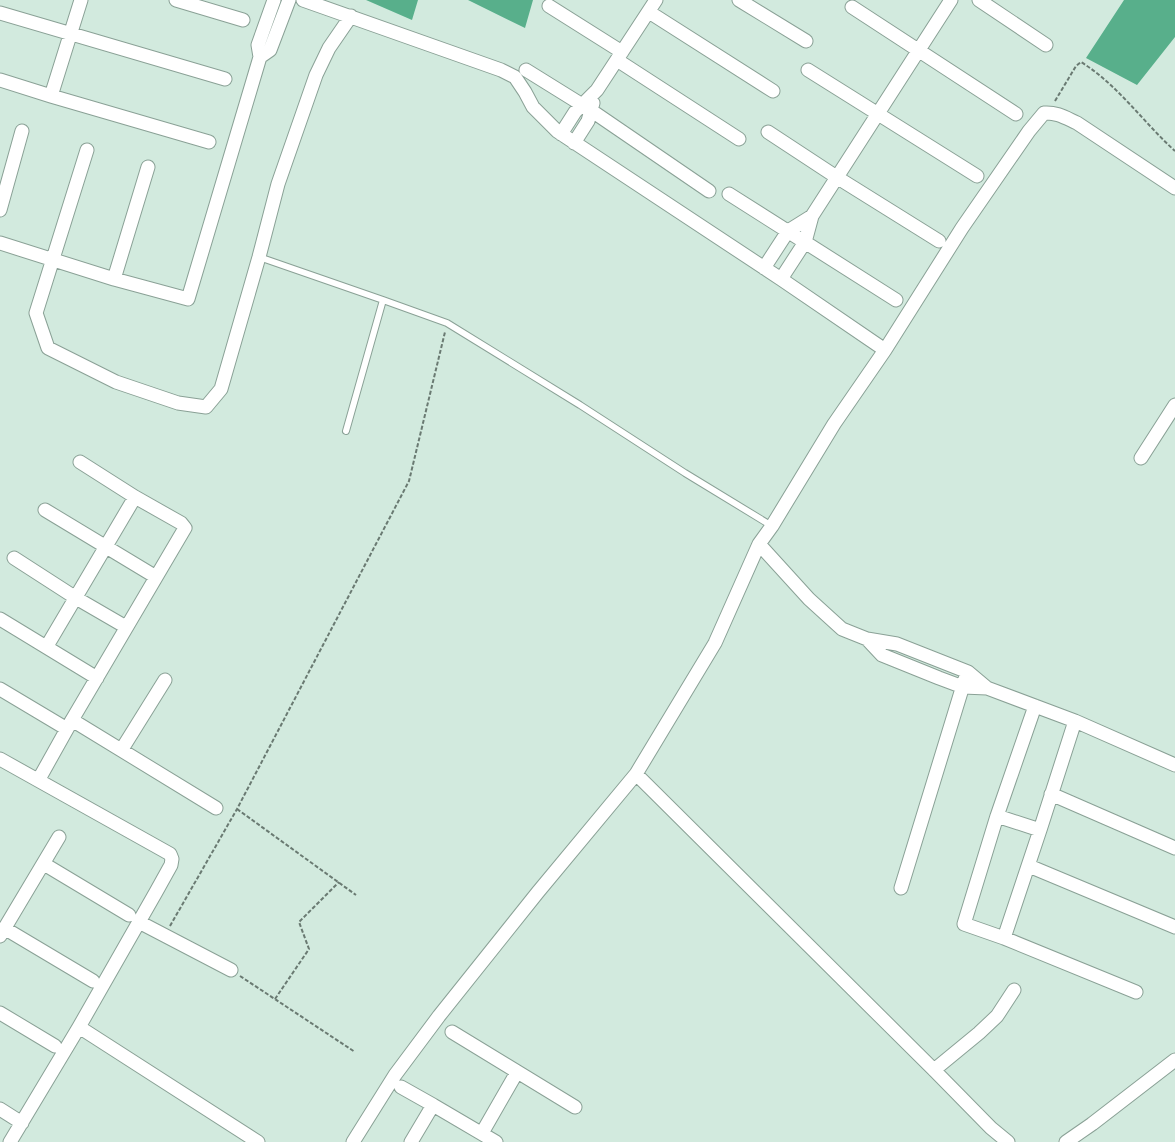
<svg xmlns="http://www.w3.org/2000/svg" width="1175" height="1142" font-family="Inter,sans-serif">
  <rect width="100%" height="100%" fill="#d2eade"/>
  <path fill="#58af8b" d="M366,0H418L412,20Z
    M468,0H533L525,28Z
    M1124,0H1175V37L1137,85L1086,58Z"/>
  <g fill="none" stroke-linecap="round" stroke-linejoin="round">
    <g stroke="#8aa196" stroke-width="8">
      <path id="lane" d="M259,257L383,300L346,431
        M383,300L447,323L580,405L685,473L772,526"/>
    </g>
    <g stroke="#8aa196" stroke-width="15">
      <path id="street" d="M176,0L243,20
        M274,0L258,45L260,57L270,50L289,0
        M303,0L501,70L515,77L525,92L533,107L557,131L781,279L885,350
        M739,0L806,41
        M979,0L1046,45
        M549,6L622,52
        M852,7L1016,114
        M649,12L773,91
        M0,13L225,79
        M617,60L739,139
        M526,70L592,111L709,191
        M808,70L977,176
        M0,80L51,96L209,142
        M51,96L81,0
        M768,132L838,178L939,241
        M561,134L575,112L597,90L656,0
        M574,143L588,121L593,103
        M87,150L36,313L48,348L116,382L178,403L206,407L221,389L259,257L278,184L316,75L329,48L351,16
        M729,194L896,300
        M0,210L22,131
        M0,243L114,279L188,299L260,57
        M764,268L788,231L812,216
        M114,279L148,167
        M781,279L805,242L812,216L951,0
        M1141,458L1175,405
        M45,510L156,577
        M759,544L809,599L842,629L867,639L897,644L968,672L987,688
        M14,558L76,598L126,627
        M0,619L97,678
        M867,639L882,655L939,678L963,687L987,688L1075,721L1040,830L997,816L964,924L1004,938L1136,992
        M47,646L135,497
        M0,689L67,729
        M72,720L185,528L181,523L135,497L80,462
        M1075,721L1175,765
        M122,749L165,680
        M0,759L170,854L172,859L171,865L156,892L79,1027L10,1142
        M636,774L934,1070L991,1128L1008,1142
        M39,779L72,720L216,808
        M1051,794L1175,848
        M997,816L1035,706
        M44,864L129,915
        M1029,866L1175,927
        M901,888L965,679
        M139,922L231,970
        M4,928L93,981
        M0,936L59,837
        M1004,938L1040,830
        M0,1013L55,1046
        M79,1027L258,1142
        M452,1032L575,1107
        M934,1070L979,1033L997,1016L1014,990
        M401,1087L433,1105
        M0,1109L22,1123
        M482,1133L517,1072
        M353,1142L395,1075L439,1016L538,892L636,774L715,643L759,544L772,526L834,424L885,350L962,228L1029,131L1044,113C1057,112 1066,118 1077,123L1175,188
        M411,1142L433,1105L496,1142
        M1066,1142L1092,1124L1175,1060"/>
    </g>
    <path stroke="#6a7a72" stroke-width="2" stroke-dasharray="4 2" stroke-linecap="butt" d="M1055,101L1076,66L1081,62C1118,85 1143,122 1175,151
      M237,809L356,895
      M170,926L237,809L409,481L445,332
      M240,976L355,1052
      M275,999L309,949L299,922L339,882"/>
    <use href="#lane" stroke="#fff" stroke-width="6"/>
    <use href="#street" stroke="#fff" stroke-width="13"/>
  </g>
</svg>
